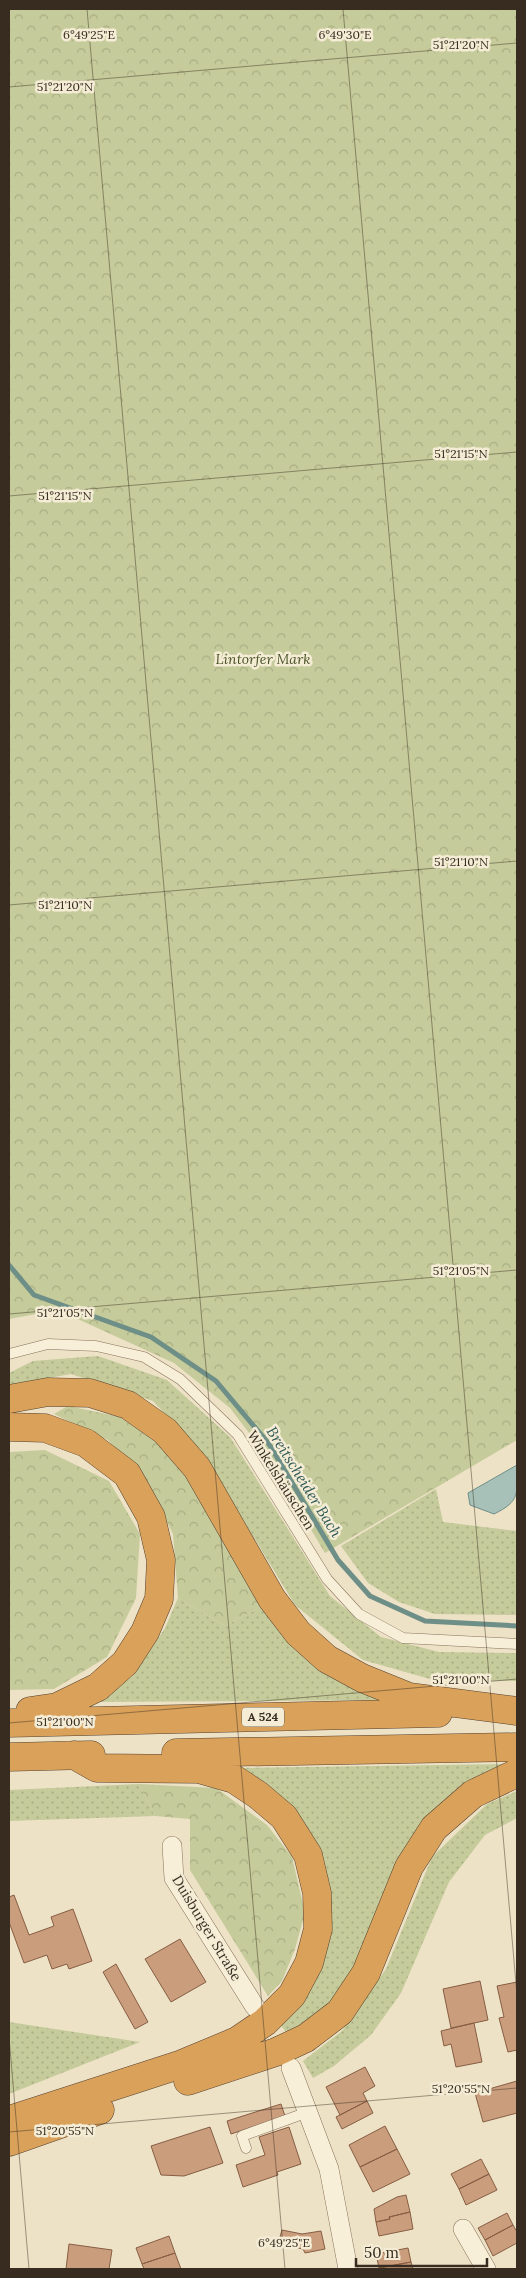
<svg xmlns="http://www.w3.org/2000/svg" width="526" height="2278" font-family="Lora,serif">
  <defs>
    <pattern id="grass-dots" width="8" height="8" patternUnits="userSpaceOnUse" patternTransform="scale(1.25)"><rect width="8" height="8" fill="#c5cb9a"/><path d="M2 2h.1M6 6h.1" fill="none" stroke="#aaae84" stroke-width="1.8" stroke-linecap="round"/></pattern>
    <pattern id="forest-crowns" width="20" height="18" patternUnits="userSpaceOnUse" patternTransform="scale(1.25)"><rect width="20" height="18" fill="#c5cb9a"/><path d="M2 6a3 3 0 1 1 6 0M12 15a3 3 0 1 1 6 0" fill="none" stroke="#aaae84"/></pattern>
  </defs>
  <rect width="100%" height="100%" fill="#ede1c6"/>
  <path fill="url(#grass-dots)" d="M98,1356L167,1380L230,1437L330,1596L381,1637L439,1652L517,1653V1681H437L363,1660L295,1605L203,1454L153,1401L71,1374L9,1385V1373L33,1361Z
    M436,1489L443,1522L517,1531V1615L435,1614L399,1602L368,1583L341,1546Z
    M178,1598L225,1626L264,1605L385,1700L94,1702L133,1676L165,1628Z
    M508,1764L451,1800L362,1964L329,2011L289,2036L279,2023L329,1899L326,1872L311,1838L235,1768Z
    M139,1784L155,1816L9,1821V1790Z
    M517,1791V1818L485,1835L449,1882L401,1993L371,2035L334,2066L313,2078L303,2061L342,2031L386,1969L432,1857L487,1804Z
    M9,2022L140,2042L9,2094Z"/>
  <path fill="url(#forest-crowns)" d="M9,9H517V1440L325,1553L269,1459L230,1408L174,1363L58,1310L9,1319Z
    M68,1406L121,1417L161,1441L193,1482L264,1605L225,1626L178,1598L173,1534L146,1480L108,1440L54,1414Z
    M45,1450L109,1481L140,1534L136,1598L107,1657L54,1689L9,1690V1452Z
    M139,1784L216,1788L267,1825L292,1857L305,1913L295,1949L282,1981L268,1996L190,1870V1819L155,1816Z"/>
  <path fill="#a7c1b9" stroke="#6e8f87" d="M517,1465C517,1493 521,1501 494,1514L470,1505L468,1493Z"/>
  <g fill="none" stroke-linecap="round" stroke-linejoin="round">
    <path stroke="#6e8f87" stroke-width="5" d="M9,1265L34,1295L151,1337L216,1381L269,1444L338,1560L370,1596L425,1621L517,1626"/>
  </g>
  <path fill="#ca9d7d" stroke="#865e43" d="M14,1895L29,1935L54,1926L51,1917L73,1909L92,1961L69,1969L67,1964L52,1969L47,1955L24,1963L9,1922V1897Z
    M180,1939L206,1982L171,2002L145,1959Z
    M116,1964L148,2022L135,2029L103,1972Z
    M480,1981L488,2020L451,2028L443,1989Z
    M517,1982V2050L508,2052L499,2018L504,2017L497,1986Z
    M474,2023L482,2062L456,2067L451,2044L444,2046L441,2031Z
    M365,2067L375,2086L363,2093L367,2101L340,2115L326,2087Z
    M517,2081V2113L483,2122L475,2093Z
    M367,2101L373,2113L342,2129L336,2117Z
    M281,2104L285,2116L231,2134L227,2121Z
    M385,2126L397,2149L360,2167L349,2145Z
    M210,2127L223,2163L184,2176L161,2175L151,2146Z
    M289,2127L301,2164L277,2172L278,2175L243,2187L236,2165L265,2155L259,2137Z
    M397,2149L410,2174L373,2192L360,2167Z
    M481,2159L489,2174L459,2189L451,2174Z
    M489,2174L497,2190L466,2205L459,2189Z
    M406,2195L410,2212L389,2217L390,2219L376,2222L374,2209L397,2197Z
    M410,2212L413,2229L379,2236L376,2222L390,2219L389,2217Z
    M507,2213L513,2225L485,2240L478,2228Z
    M513,2225L517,2232V2243L493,2256L485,2240Z
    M282,2230L302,2234L321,2231L325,2249L305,2253L303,2249L278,2244Z
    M169,2236L175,2253L142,2264L136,2248Z
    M69,2244L112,2250L109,2269H66Z
    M408,2248L411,2262L379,2268L376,2254Z
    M175,2253L181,2269H144L142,2264Z
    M411,2262L413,2269H379V2268Z"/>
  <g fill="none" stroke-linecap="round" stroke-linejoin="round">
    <g stroke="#88735c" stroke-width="11">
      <path id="lane" d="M9,1354L48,1344L96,1346L144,1357L180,1379L238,1435L327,1579L359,1614L403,1638L517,1644
        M246,2148L242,2136L308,2112"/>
    </g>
    <g stroke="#88735c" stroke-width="20">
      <path id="street" d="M172,1846L174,1878L255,2007
        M291,2068L329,2169L348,2269
        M463,2229L486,2269"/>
    </g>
    <g stroke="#564230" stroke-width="29">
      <path id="highway" d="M9,1399L48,1392L90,1393L128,1405L165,1431L197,1468L272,1599L298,1633L327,1659L362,1678L409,1697L517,1711
        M9,1427L45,1428L86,1443L127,1474L151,1517L161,1560L159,1599L145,1632L125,1663L98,1687L57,1707L30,1711
        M9,1723L438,1713
        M176,1753L517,1747
        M9,1757L91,1755
        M188,2081L276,2052L306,2038L340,2012L366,1973L409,1867L434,1828L473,1794L517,1773
        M9,2120L182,2064L237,2041L265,2022L292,1995L309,1963L318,1929L317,1893L308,1855L284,1817L258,1795L234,1779L199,1769L97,1768L74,1755
        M9,2142L100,2110"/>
    </g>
    <use href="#lane" stroke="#f8efd9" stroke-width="10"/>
    <use href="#street" stroke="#f8efd9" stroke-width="19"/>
    <use href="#highway" stroke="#d9a15a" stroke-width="28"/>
  </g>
  <path fill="none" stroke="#382c20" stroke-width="1" stroke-opacity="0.45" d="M87,9L285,2269M343,9L517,1995M9,87L517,43M9,496L517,452M9,905L517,861M9,1314L517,1270M9,1723L517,1679M9,2037L29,2269M9,2132L517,2088"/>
  <g text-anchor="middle" stroke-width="5" stroke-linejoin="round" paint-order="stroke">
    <rect fill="#f4ecd5" stroke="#706656" stroke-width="1" x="242" y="1707.5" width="42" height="19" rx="4"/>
    <g font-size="12" font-weight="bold" fill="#382c20">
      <text x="263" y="1721">A 524</text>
    </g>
    <g font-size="14" font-style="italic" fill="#495427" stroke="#f4ecd5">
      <text x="263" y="664">Lintorfer Mark</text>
    </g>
    <g font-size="14" fill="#382c20" stroke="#f4ecd5">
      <text transform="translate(281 1480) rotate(58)" y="5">Winkelshäuschen</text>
      <text transform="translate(207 1928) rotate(59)" y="5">Duisburger Straße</text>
    </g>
    <g font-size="15" font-style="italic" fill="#2f5855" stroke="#f4ecd5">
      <text transform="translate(304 1482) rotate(58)" y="5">Breitscheider Bach</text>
    </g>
  </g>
  <g font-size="12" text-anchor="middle" fill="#382c20" stroke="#f4ecd5" stroke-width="5" stroke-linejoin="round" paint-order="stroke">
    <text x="89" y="39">6°49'25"E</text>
    <text x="345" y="39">6°49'30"E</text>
    <text x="461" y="49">51°21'20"N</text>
    <text x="65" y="91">51°21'20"N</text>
    <text x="461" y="458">51°21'15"N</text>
    <text x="65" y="500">51°21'15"N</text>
    <text x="461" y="866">51°21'10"N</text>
    <text x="65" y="909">51°21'10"N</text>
    <text x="461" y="1275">51°21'05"N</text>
    <text x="65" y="1317">51°21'05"N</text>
    <text x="461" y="1684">51°21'00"N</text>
    <text x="65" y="1726">51°21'00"N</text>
    <text x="461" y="2093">51°20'55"N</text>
    <text x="65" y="2135">51°20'55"N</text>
    <text x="284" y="2247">6°49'25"E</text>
  </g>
  <rect width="526" height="2278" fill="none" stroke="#382c20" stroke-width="20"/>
  <path d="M356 2258v8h131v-8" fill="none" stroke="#382c20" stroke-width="2.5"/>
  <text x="364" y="2258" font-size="15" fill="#382c20" stroke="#f4ecd5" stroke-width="4" paint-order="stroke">50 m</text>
</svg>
